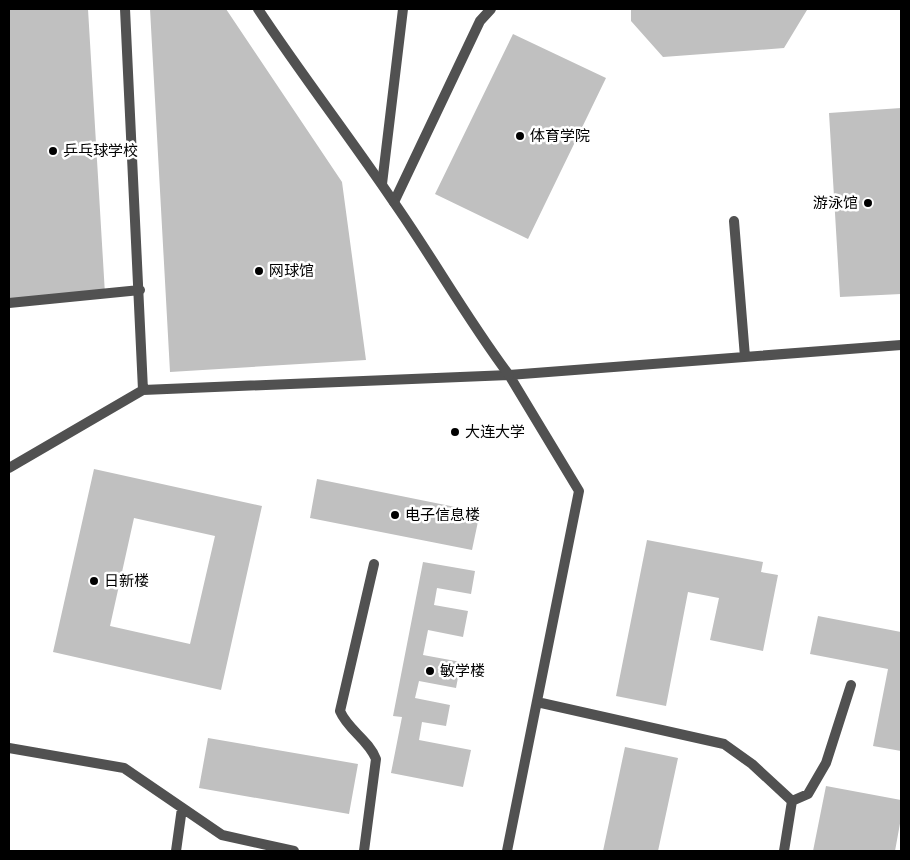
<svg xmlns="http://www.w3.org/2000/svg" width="910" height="860" font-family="'Space Grotesk','Noto Sans SC',sans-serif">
  <rect width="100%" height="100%" fill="#fff"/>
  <path fill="#c0c0c0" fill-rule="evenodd" d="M9,9H88L105,294L9,301Z
    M150,9H226L342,182L366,360L170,372Z
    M631,9H807V10L784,48L663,57L631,21Z
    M513,34L606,78L528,239L435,194Z
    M901,108V294L840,297L829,113Z
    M94,469L262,506L221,690L53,652ZM134,518L215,536L190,644L110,626Z
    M317,479L480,512L472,550L310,518Z
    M647,540L763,562L761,572L778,575L763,651L710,640L719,598L688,592L666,706L616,696Z
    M423,562L475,571L471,594L437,588L434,605L468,611L463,637L428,630L423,655L461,662L456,688L419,681L415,698L450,705L446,726L422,722L419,740L471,750L463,787L391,773L402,717L393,716Z
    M818,616L901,632V751L873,746L888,669L810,654Z
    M208,738L358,764L349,814L199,788Z
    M625,747L678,758L658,851H603Z
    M826,786L901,800V818L895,851H813Z"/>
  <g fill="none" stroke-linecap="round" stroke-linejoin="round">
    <path stroke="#515151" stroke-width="10" d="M125,9L143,390
      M382,184L403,9
      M394,202L480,21L491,9
      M734,221L745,357
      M9,303L140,290
      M509,375L901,345
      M9,468L143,390L509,375L579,491L507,851
      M537,702L724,744L752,764L792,801L784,851
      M9,748L124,768L222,835L294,851
      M792,801L808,794L826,763L851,685
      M176,851L182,808
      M364,851L376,759C368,739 348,730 340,711L374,564"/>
    <path stroke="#515151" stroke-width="10" d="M258,9C301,74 349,136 393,201C433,258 467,319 509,375"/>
  </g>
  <g fill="#000" stroke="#fff" stroke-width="2">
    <circle cx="520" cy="136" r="5"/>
    <circle cx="53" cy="151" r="5"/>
    <circle cx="868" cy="203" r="5"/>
    <circle cx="259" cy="271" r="5"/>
    <circle cx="455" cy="432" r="5"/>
    <circle cx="395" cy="515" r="5"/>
    <circle cx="94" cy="581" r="5"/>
    <circle cx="430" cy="671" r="5"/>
  </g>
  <g text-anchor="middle" stroke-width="5" stroke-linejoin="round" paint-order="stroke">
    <g font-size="15" fill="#000" stroke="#fff" text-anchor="start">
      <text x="530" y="141">体育学院</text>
      <text x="63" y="156">乒乓球学校</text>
      <text x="858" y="208" text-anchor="end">游泳馆</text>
      <text x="269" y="276">网球馆</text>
      <text x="465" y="437">大连大学</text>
      <text x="405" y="520">电子信息楼</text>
      <text x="104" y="586">日新楼</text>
      <text x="440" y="676">敏学楼</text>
    </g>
  </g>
  <rect width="910" height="860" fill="none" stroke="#000000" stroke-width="20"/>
</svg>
